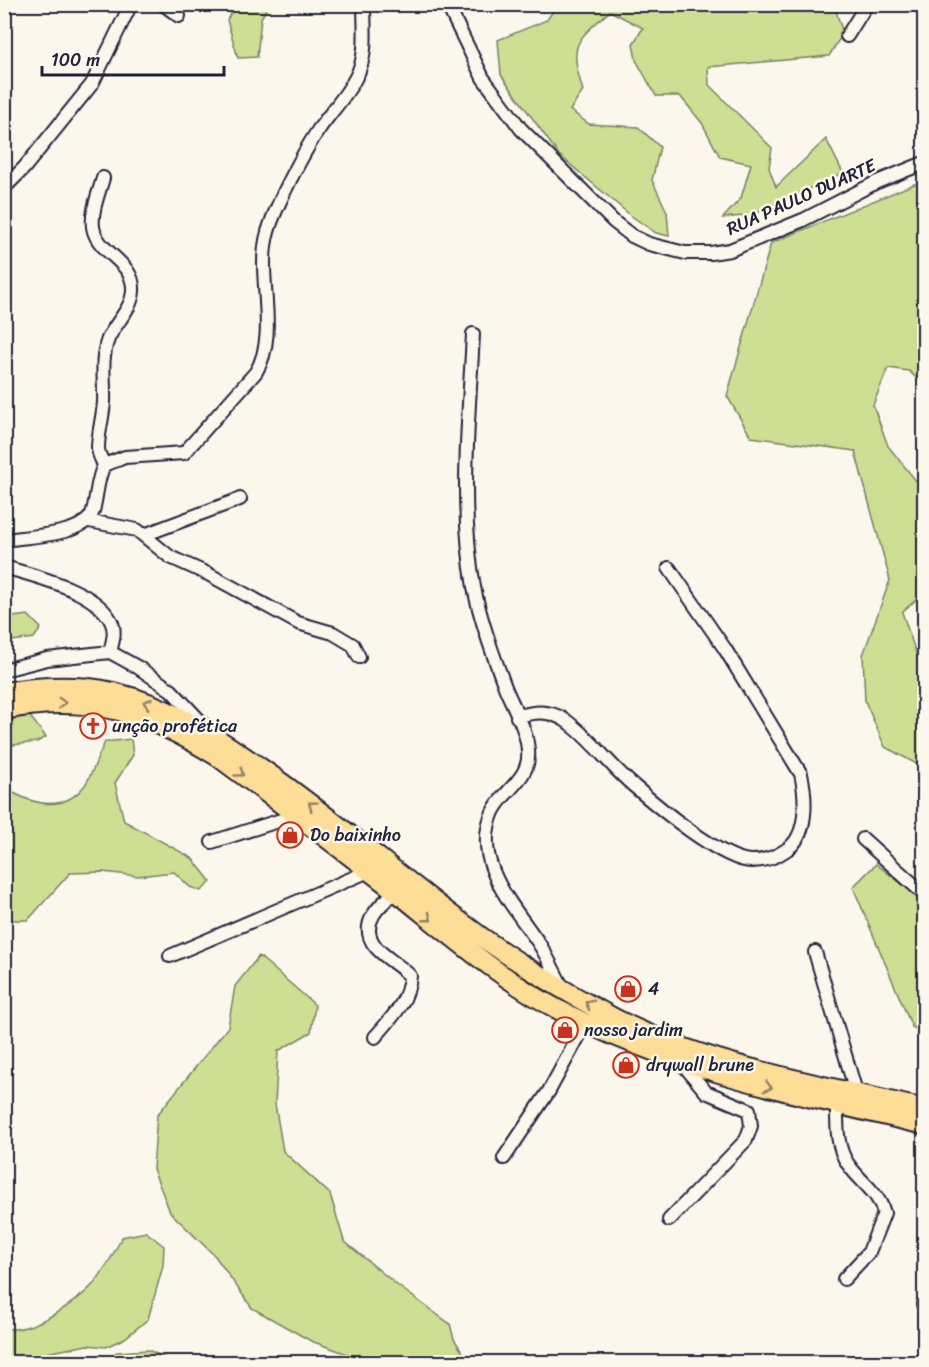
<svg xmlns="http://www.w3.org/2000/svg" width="929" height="1367" font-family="Sriracha,sans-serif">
  <rect width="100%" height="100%" fill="#fbf7ec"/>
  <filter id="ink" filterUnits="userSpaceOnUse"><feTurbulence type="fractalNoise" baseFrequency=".0167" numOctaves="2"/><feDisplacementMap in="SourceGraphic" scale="12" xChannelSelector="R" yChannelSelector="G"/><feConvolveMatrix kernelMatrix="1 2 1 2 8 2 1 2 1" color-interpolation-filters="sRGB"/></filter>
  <g filter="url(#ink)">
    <path fill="#cede92" stroke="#788066" stroke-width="1.5" d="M235,5H269L261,18L257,57L238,58L227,20Z
      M557,5H834L843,33L829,56L708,67L709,85L772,148L769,168L776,187L826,139L843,173L753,215L723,218L741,198L751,164L720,157L702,123L680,96H656L636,60L633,44L643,28L610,11C574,42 569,44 583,91L570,110L589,124L638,127L660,147L652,180L667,212L669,236L656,233L630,215L559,155L501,75L498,40L547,20Z
      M924,180V327H922L920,360L924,362V386L909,371L888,368L873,405L888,446L917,482L924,481V593L902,612L919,662L924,661V768L885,747L865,701L863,655L890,580L855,451L751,437L727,396L771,243Z
      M28,615L41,628L34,638L5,642V618Z
      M29,715L46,737L37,742L5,746L4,722Z
      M131,739L133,755L115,783L124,821L192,858L211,882L201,891L190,887L174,872L138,876L103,872L70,873L28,920H5V788C31,804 63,814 85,785C93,773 98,755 105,742Z
      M876,864L924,901V1034L912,1027L853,887Z
      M259,956L315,1005L311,1032L278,1051L275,1104L283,1151L330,1194L344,1241L397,1285L450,1324L454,1339L469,1362H370L311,1341L252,1308L215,1256L170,1212L153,1169L157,1115L228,1027L235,986Z
      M146,1232L164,1246L163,1266L148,1319L125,1338L106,1347L87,1345L37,1355L36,1362H5V1328C29,1335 80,1301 95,1282C106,1269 114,1253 122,1237Z
      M148,1350L174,1362H103L117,1352Z"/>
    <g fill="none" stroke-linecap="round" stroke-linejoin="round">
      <g stroke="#22223b" stroke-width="16">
        <path id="minor" d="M163,4L179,16
          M447,4L483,78L521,129L614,222L632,236L649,244L685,253H711L730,250L803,220L877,182L924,163
          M847,36L867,4
          M103,178C99,193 91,211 93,227C97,254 135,261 133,291C132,309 115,323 108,339C100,360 105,381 104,402C103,417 98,433 98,448C98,454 102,460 104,465
          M4,188L24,168L92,84L131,4
          M473,334C469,417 459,505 474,587C480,619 494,657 505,687C513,707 527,729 528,751C531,779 503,790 493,812C471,861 512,904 538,942C548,957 555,974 564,990
          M89,521L137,530L170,557L208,574L298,623L333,633L353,645L359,657
          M144,535L240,499
          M4,540C28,536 86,536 93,511C97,496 97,479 104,465L125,457L184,453L256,372C280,332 255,274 268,232C275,207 304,151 319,129C331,112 347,95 356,77C368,55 364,28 364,4
          M4,567C35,576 95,590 111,621C116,631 113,641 110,652
          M4,670L47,659L110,652L139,668L171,690L205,726
          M517,717C534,711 549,710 565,720C591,738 610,766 634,786C657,806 724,862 752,861C765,861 776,857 786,850C809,836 806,796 801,774L725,649L669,568
          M863,839L924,894
          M212,842L297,815
          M815,952L856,1092
          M170,956L369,871
          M375,1037C392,1017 408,1003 410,976C400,965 383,957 375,946C358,924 380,904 396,892
          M837,1104C837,1124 836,1147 848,1164C860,1182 878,1191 884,1213L869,1252L844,1279
          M504,1158L549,1091L586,1023
          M669,1220L746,1140L751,1126L749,1110L706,1092L681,1062
          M923,1304L924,1303"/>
      </g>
      <g stroke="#22223b" stroke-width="22">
        <path id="highway" d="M4,692C40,686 77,684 113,692C170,705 217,737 264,770C330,816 390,868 453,916C504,955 559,989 616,1019C711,1067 821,1084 924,1109
          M4,710C88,693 147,712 218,757C279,802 339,847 399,894C448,933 502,980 557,1009C672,1069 799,1095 924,1125"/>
      </g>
      <use href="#minor" stroke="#fbf7ec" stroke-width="12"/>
      <use href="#highway" stroke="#fedd96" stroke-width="18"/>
    </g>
    <defs><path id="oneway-chevron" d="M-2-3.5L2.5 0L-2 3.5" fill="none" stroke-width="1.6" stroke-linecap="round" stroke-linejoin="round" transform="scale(1.5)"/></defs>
    <g stroke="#908068">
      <use href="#oneway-chevron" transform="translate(62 703) rotate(-2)"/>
      <use href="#oneway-chevron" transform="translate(147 703) rotate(-161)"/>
      <use href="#oneway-chevron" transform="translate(240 773) rotate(36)"/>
      <use href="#oneway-chevron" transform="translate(312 805) rotate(-143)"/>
      <use href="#oneway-chevron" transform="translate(428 918) rotate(38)"/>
      <use href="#oneway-chevron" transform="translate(589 1004) rotate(-152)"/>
      <use href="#oneway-chevron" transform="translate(768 1087) rotate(15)"/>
    </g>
  </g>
  <defs>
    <g id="church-ring" transform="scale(1.35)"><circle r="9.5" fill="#fbf7ec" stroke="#c8321e" stroke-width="1.5"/><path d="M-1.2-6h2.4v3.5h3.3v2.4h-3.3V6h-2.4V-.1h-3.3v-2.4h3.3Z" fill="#c8321e"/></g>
    <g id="shop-ring" transform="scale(1.35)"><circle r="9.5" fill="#fbf7ec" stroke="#c8321e" stroke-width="1.5"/><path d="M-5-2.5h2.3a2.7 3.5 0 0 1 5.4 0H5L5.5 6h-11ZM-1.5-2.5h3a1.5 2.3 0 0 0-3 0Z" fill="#c8321e"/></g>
  </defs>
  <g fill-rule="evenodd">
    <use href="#church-ring" x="93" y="726"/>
    <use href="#shop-ring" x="290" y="835"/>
    <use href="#shop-ring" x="628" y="989"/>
    <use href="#shop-ring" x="565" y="1030"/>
    <use href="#shop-ring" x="626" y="1065"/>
  </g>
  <g text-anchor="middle" stroke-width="5" stroke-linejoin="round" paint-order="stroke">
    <g font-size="18" fill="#22223b" stroke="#fbf7ec">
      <text transform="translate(801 197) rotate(-24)" y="6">RUA PAULO DUARTE</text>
    </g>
    <g font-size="18" fill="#22223b" stroke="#fbf7ec" text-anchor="start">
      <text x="112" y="732">unção profética</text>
      <text x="310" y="841">Do baixinho</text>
      <text x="648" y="995">4</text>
      <text x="584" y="1036">nosso jardim</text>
      <text x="646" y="1071">drywall brune</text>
    </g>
  </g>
  <rect width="929" height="1367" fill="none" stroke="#fbf7ec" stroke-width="24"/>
  <rect x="12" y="12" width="905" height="1343" fill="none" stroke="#22223b" stroke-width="2" filter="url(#ink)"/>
  <path d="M42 66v9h182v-9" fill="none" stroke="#22223b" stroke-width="3"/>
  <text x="51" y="66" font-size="18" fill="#22223b" stroke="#fbf7ec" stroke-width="4.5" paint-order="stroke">100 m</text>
</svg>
